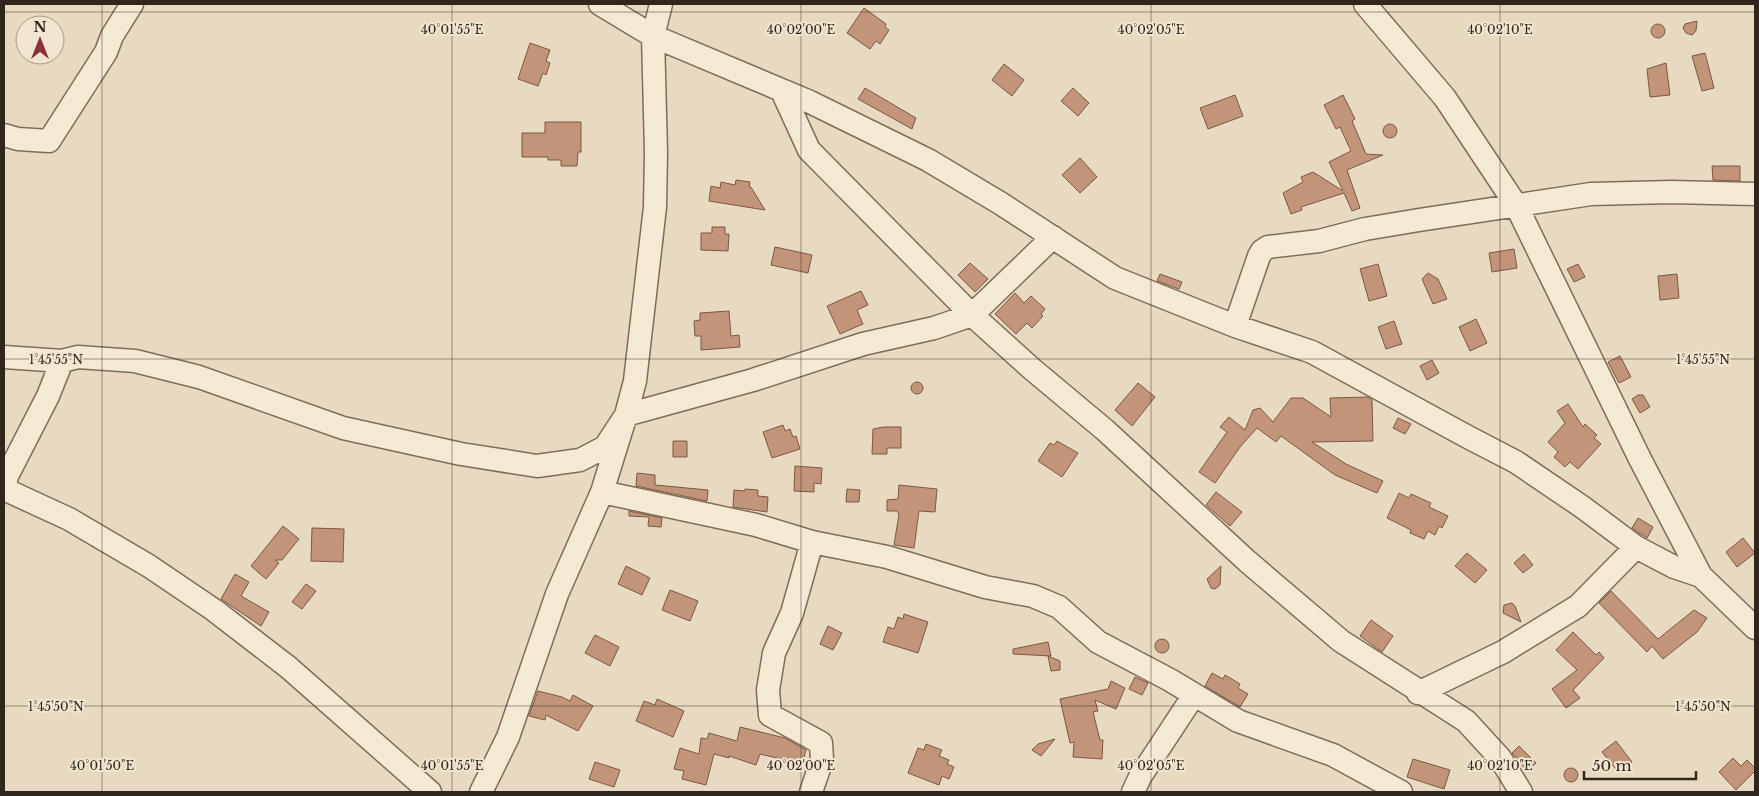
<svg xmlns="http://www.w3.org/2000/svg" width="1759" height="796" font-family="'Libre Baskerville',serif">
  <rect width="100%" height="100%" fill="#e8dac1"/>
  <path fill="#c2957a" stroke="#7c5743" d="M864,8L886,24L885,27L889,30L880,44L876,41L870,49L847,33Z
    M1697,21L1696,31L1692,35L1686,33L1683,28L1685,24Z
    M1651 31a7 7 0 1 1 14 0a7 7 0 1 1-14 0Z
    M530,43L550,50L546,61L550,63L546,75L543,73L538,86L518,79Z
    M1705,53L1714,88L1702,91L1692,56Z
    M1666,63L1670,95L1650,97L1647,69Z
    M1004,64L1024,80L1012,96L992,80Z
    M865,88L916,118L912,129L858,99Z
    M1073,88L1089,103L1078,116L1061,101Z
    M1235,95L1243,116L1208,129L1200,108Z
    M1343,95L1355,119L1352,121L1366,154L1383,155L1347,170L1360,208L1352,211L1344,193L1301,207L1302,210L1291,214L1283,193L1303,182L1301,177L1313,172L1343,191L1329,162L1351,151L1340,127L1336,129L1324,105Z
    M545,122H581V152H578L577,166H561V160H548V157H522V133H545Z
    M1383 131a7 7 0 1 1 14 0a7 7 0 1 1-14 0Z
    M1080,158L1097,177L1080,193L1062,175Z
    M1712,166H1740V181L1713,180Z
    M736,180L750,182L749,187H751L765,210L709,201L711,186L720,188L721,182L735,185Z
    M712,227H725V234H729L728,251L701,250V233H712Z
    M775,247L812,255L808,273L771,265Z
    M1514,249L1517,268L1492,272L1489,253Z
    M970,263L988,279L975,292L958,275Z
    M1378,264L1387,296L1369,301L1360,269Z
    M1578,264L1585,277L1574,282L1567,269Z
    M1428,273L1438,279L1447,299L1433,304L1422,279Z
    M1160,274L1182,282L1179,289L1157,281Z
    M1677,274L1679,298L1660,300L1658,276Z
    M861,291L868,305L857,310L863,324L840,334L827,306Z
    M1015,293L1024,303L1031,296L1045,309L1041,314L1043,316L1032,328L1027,323L1016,334L995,314Z
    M729,311L731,336L739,335L740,347L701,350V336H695L694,321L700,320V313Z
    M1476,319L1487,343L1470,351L1459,327Z
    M1394,321L1402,344L1386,349L1378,327Z
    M1620,356L1631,377L1619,383L1608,362Z
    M1432,360L1439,373L1427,380L1420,366Z
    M911 388a6 6 0 1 1 12 0a6 6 0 1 1-12 0Z
    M1138,383L1155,397L1132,426L1115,410Z
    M1638,395H1643L1650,407L1640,413L1632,399Z
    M1368,397L1372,400L1373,441L1312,442L1346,464L1383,481L1377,493L1335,475L1281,436L1276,442L1257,428L1240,447L1215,483L1199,472L1227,432L1220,427L1229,417L1245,430L1253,410L1260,408L1273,422L1291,398H1303L1331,417L1330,398Z
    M1568,404L1583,427L1585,424L1597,435L1594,438L1601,444L1578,469L1570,462L1565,467L1554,457L1558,452L1548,442L1565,423L1557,411Z
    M1398,418L1411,424L1405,434L1393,428Z
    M783,425L785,431L790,429L793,437L796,436L800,449L772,458L763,432Z
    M883,427H901V448H887V454H872L873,429Z
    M673,441H687V457H673Z
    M1057,441L1078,453L1062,477L1038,461L1050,443L1054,445Z
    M795,466L822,468L821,484L814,483V492L794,491Z
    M637,473L655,475V485L708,490L707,501L636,486Z
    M899,485L937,489L935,512L919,511L914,548L894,545L899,514L897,511H887V500L898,499Z
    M745,489L758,490V496L768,497L767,512L733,507L734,490L745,491Z
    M847,489L860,490L859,502H846Z
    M1216,492L1242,512L1230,526L1206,505Z
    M1399,493L1409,498L1411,494L1431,503L1429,507L1448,516L1442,528L1439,526L1435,535L1428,531L1424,539L1410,533L1411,530L1387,518Z
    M629,511L662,518L661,527L648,526L649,517L629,516Z
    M1638,518L1653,527L1647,538L1632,528Z
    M283,526L299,539L282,560H275L279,563L266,579L251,566Z
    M312,528L344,529L343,562L311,561Z
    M1743,538L1755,553L1737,567L1726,552Z
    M1467,553L1487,570L1475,583L1455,566Z
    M1524,554L1533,565L1523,573L1514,563Z
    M626,566L650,578L642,595L618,584Z
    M1221,566L1220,585L1215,589L1211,588L1207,579Z
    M235,574L249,582L241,596L269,612L261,626L221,599Z
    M306,584L316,591L302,609L292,602Z
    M670,590L698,601L690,621L662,610Z
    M1611,591L1658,639L1694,610L1707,618L1697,632L1663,659L1652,646L1647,652L1599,603Z
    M1512,603L1515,606L1521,622L1503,613L1504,605Z
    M904,614L928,622L918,653L883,642L888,627L894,629L898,617L903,619Z
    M1371,620L1393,636L1382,652L1360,636Z
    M828,626L842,633L833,650L820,644Z
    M1573,632L1596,655L1599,652L1604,658L1573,690L1580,698L1566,708L1552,689L1577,670L1556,650Z
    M595,635L619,647L610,666L585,653Z
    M1155 646a7 7 0 1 1 14 0a7 7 0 1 1-14 0Z
    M1048,642L1051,656L1013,654V649Z
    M1048,656L1060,661V670L1051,671Z
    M1212,673L1223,679L1225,675L1240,684L1238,688L1248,694L1240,707L1205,686Z
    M1135,677L1148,683L1142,695L1129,689Z
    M1111,681L1125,688L1116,709L1095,700L1098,711L1093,712L1100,740H1103L1102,759L1073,757L1074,742L1070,743L1060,699L1108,689Z
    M538,691L562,697L570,701L573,695L593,706L578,731L546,715L545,720L529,716Z
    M657,699L684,711L673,737L636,721L644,701L655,705Z
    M740,727L785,738L806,750L802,764L760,754L756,765L729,756V758L714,754L706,785L682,779L684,771L674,769L680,748L699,754L701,738L707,739L709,733L737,741Z
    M1055,739L1041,756L1032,750L1038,744Z
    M1616,741L1632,762L1619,773L1602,752Z
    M926,744L942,750L939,756L949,760L947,764L954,767L949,779L942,776L939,785L908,773L918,748L924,750Z
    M1519,746L1536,763L1527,771L1512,753Z
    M1733,758L1741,766L1747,760L1755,768V771L1736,790L1719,772Z
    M1413,759L1450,770L1444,789L1407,777Z
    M595,762L620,770L614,787L589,779Z
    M1564 775a7 7 0 1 1 14 0a7 7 0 1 1-14 0Z"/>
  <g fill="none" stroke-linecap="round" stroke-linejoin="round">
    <g stroke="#7f6c5a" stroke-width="25">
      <path id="minor" d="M600,4L653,36L810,102L928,160L1000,203L1115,278L1235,326L1312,352L1466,436L1516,462L1581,506L1636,547L1674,567L1701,576L1755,628
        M1365,4L1445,98L1516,205L1640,459L1701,576
        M782,91L809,150L972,315L1032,369L1105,430L1247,561L1341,641L1466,721L1500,758L1521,792
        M4,135L18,139L49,141L106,52L112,36L132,4
        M1235,326L1259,256L1262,251L1268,247L1319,241L1365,229L1419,220L1591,194L1671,192L1755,194
        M4,357L62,361L78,357L135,361L199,377L343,428L461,454L537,466L580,460L605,447L626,415L753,380L863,344L934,328L972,315L1053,237
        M62,361L48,396L7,476L4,489L69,519L149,566L214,610L288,667L430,792
        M602,492L756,525L812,542L887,557L985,587L1033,596L1059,607L1098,642L1170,680L1238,721L1333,755L1401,792
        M1418,693L1503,652L1578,606L1636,547
        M481,792L508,737L557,594L602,492L626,415L635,381L655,207L656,153L653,36L661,4
        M811,792L822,760L821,743L770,715L768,690L774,653L792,613L812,542
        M1133,792L1140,777L1194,695"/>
    </g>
    <use href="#minor" stroke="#f4e9d3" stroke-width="22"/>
  </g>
  <path fill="none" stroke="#31261d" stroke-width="1" stroke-opacity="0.45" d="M102,4V792M452,4V792M801,4V792M1151,4V792M1500,4V792M4,12H1755M4,359H1755M4,706H1755"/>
  <g font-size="12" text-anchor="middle" fill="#31261d" stroke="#f0e5cf" stroke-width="4" stroke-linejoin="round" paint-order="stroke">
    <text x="452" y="34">40°01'55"E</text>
    <text x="801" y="34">40°02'00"E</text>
    <text x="1151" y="34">40°02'05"E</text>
    <text x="1500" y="34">40°02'10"E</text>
    <text x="56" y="364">1°45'55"N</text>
    <text x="1703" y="364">1°45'55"N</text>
    <text x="56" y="711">1°45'50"N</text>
    <text x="1703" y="711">1°45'50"N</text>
    <text x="102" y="770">40°01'50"E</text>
    <text x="452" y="770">40°01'55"E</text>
    <text x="801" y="770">40°02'00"E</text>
    <text x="1151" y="770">40°02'05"E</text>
    <text x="1500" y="770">40°02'10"E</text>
  </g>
  <rect width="1759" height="796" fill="none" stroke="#31261d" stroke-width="10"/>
  <g transform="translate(40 40)"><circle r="24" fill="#f0e5cf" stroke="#a49988"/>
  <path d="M0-4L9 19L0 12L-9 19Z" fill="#883136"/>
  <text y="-8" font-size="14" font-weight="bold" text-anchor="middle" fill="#31261d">N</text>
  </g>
  <path d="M1584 771v8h112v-8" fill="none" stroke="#31261d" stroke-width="2.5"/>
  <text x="1592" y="771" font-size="15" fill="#31261d" stroke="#f0e5cf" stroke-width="4" paint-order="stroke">50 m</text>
</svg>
